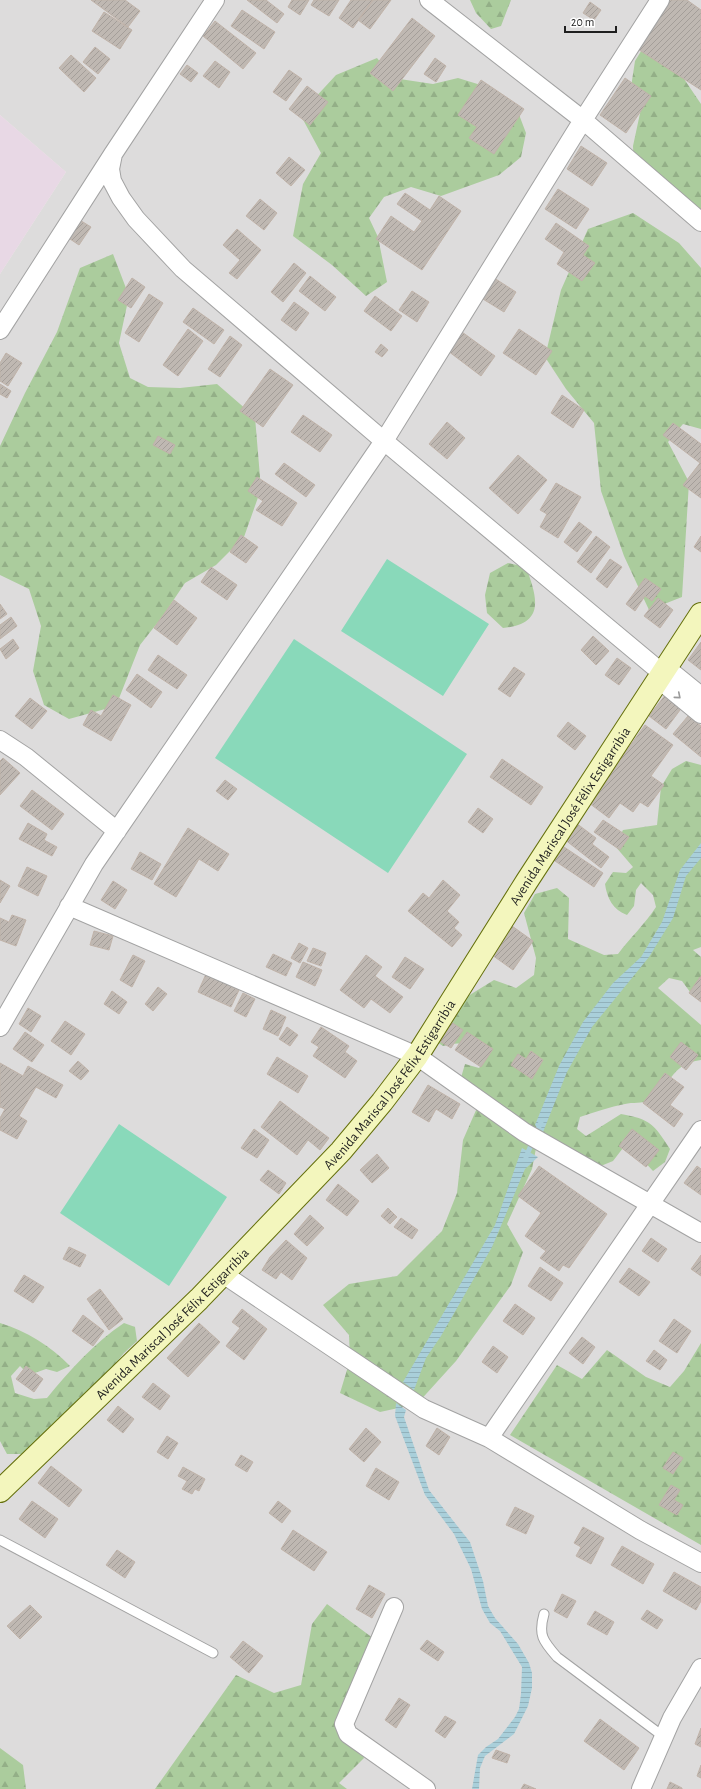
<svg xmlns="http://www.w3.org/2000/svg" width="701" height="1789" font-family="'Alegreya Sans',sans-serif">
  <defs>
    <pattern id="forest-firs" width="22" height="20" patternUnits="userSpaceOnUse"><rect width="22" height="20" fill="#abcc9d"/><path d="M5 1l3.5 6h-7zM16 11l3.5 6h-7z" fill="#93af87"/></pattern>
    <pattern id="water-rules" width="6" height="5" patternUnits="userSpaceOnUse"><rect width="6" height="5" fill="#a9cfda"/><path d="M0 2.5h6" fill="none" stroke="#91b1bb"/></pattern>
    <pattern id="building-hatch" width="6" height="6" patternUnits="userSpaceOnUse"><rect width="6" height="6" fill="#bfb8b2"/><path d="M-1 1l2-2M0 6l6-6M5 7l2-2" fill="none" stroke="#a49e99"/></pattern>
  </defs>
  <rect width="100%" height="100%" fill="#efece6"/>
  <path fill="#dddcdc" d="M0,0H701V1789H0V274L66,172L0,115Z"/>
  <path fill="#e8d8e5" d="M0,115L66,172L0,274Z"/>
  <path fill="url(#forest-firs)" d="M470,0H511L501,26L491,29L476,13Z
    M646,43L680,73L701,104V226L634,170L633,146L642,104L631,87L635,61Z
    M377,58L393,78L433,84L458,78L484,86L518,112L526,133L521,157L499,175L441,196L411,187L384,197L369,218L378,237L387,282L366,296L332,265L293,236L303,184L321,153L300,114L336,75Z
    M633,213L679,243L701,268V429L683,424L668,442L689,482L682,597L649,610L624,556L601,491L594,423L566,389L545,357L561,290L588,229Z
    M113,254L129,296L119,343L130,378L148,387L180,388L217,384L255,417L261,489L244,537L216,565L185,583L162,617L140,645L116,706L69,719L44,705L33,671L41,626L29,589L0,575V446L25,393L57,332L80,268Z
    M508,563L526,567C537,597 546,624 503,628L487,613L485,595L490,573Z
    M686,761L701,765V947L693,950L701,957V999L693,996L682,981L669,978L658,988L701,1025V1060C669,1064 672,1087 649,1100C643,1104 632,1102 625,1104C610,1107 595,1112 580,1117L577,1129L586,1136L621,1114C650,1119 654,1124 670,1149L665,1162L653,1171L640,1157L623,1148L613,1161L591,1170L460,1081L465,1064L479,1068L485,1061C471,1045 464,1040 443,1046L434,1040L468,996L494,980L516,988L534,975L536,958L524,913L535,894L557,888L569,898L568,939L604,955L618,954C630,938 645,924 656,907L653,895L641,883L636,890L634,906L627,915C613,910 607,898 605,884L613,872L626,873L633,867L615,846L623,830L657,825L661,787L672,769Z
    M477,1108L537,1143L532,1169L507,1224L523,1252L511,1285L456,1361L417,1404L380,1412L340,1393L350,1360L349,1335L323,1305L349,1284L397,1276L442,1231L457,1193L463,1140Z
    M0,1323C26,1331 51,1346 70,1366L57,1372L46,1369L29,1375L20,1366L11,1376L15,1393L34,1399L47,1398C70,1370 94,1343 124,1323L135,1327L137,1341L124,1353L110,1370L25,1454H7L0,1441Z
    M701,1343V1545L510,1435L557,1365L582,1379L607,1350L646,1377L670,1387L684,1371Z
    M327,1604L381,1644L350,1727L364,1758L339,1783L347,1789H155L236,1675L274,1693L301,1685L312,1624Z
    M0,1748L23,1765L26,1789H0Z"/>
  <path fill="#89d9ba" d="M387,559L489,624L443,696L341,631Z
    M294,639L467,754L388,873L215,758Z
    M119,1124L227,1197L169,1286L60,1213Z"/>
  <path fill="url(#water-rules)" d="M701,843V858L686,876L673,918L649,957L592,1027L567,1072L543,1132L535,1125L559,1066L583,1022L613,983L641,957L662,922L680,870Z
    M522,1148L538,1157L525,1169L492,1247L441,1336L426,1358L414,1390L403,1382L495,1225Z
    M396,1403L406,1410L404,1417L429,1490L470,1542L483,1581L488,1606L495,1618L518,1644L529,1663L532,1673V1688L528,1706L514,1734L485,1756L480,1768L479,1789H472L478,1755L486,1747L498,1739L515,1717L519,1709L521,1694L522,1667L500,1631L490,1623L482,1609L471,1569L454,1534L425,1495L395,1416Z"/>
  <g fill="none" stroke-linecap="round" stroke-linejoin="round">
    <path stroke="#a9cfda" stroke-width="5" d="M526,1157L541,1122"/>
  </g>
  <path fill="url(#building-hatch)" stroke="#c0b3a9" d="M91,0H125L140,11L128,27Z
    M247,0H266L284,14L277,23Z
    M292,0H309L300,15L288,7Z
    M314,0H339L329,16L311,5Z
    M351,0H373L353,28L339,18Z
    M373,0H391L370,29L358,20Z
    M663,0H687L701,10V90L633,46Z
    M590,2L601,10L594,20L583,13Z
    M242,10L275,32L264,49L231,26Z
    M104,12L132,30L120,49L92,31Z
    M412,18L435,36L393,91L370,73Z
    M215,21L256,53L243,69L203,36Z
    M95,47L110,59L98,74L83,62Z
    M71,55L96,78L84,92L59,68Z
    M435,58L446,66L436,82L424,74Z
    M215,61L230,72L219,88L203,76Z
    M187,65L198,73L191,82L180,74Z
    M289,70L302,79L286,101L273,92Z
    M625,78L651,96L626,133L600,115Z
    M481,80L524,109L494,154L469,138L477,127L458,115Z
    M307,86L328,102L310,125L289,109Z
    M581,146L607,163L592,186L567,169Z
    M289,157L305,170L291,186L276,173Z
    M558,189L589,209L576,229L545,209Z
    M405,193L430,210L439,196L461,211L422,270L376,239L391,216L414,232L422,221L397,204Z
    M260,199L277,213L264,230L246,216Z
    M78,219L91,227L79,245L67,237Z
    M556,223L589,246L583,255L595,263L582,281L557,264L564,252L545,239Z
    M237,229L261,250L237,279L229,273L240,260L223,245Z
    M294,263L306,273L283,302L271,292Z
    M310,276L336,297L325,311L299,291Z
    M491,276L516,292L504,312L478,296Z
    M132,278L145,287L131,308L118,300Z
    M412,291L429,302L417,322L399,310Z
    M149,294L163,303L139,342L125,333Z
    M375,296L402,316L391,331L364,311Z
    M294,302L309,313L296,331L281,320Z
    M193,308L224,330L214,344L183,322Z
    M188,329L203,341L178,376L163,365Z
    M519,329L552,351L536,375L503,353Z
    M462,332L495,356L481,376L448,351Z
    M230,336L242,345L220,377L208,369Z
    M381,344L388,350L382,357L375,352Z
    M6,353L22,363L8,386L0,381V363Z
    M270,369L293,385L263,427L240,411Z
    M0,384L11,391L7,398L0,394Z
    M562,395L584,410L573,428L551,413Z
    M303,415L332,435L320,452L291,432Z
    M447,422L465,438L447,459L429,444Z
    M673,423L701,444V498L683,485L700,463L663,435Z
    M158,436L175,445L170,454L153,445Z
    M518,455L547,480L518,514L489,488Z
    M284,463L315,485L306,497L275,474Z
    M257,477L297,503L282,526L256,510L263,501L248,491Z
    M556,483L581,497L558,538L540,527L547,514L540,510Z
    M579,522L592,532L577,552L564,542Z
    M241,535L258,547L246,563L230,552Z
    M596,536L610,547L591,573L577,562Z
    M701,536V552L694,547Z
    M610,559L622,567L607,588L596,579Z
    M211,567L237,585L227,600L201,582Z
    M645,578L661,589L652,601L645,596L635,611L626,604Z
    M658,598L673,610L660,628L644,616Z
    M174,600L197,618L177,645L154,628Z
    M0,604L7,614L0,619Z
    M11,617L17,626L0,639V625Z
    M593,636L609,651L596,665L581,650Z
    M13,639L19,648L6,659L0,649Z
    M701,642V670L688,660Z
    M158,655L187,675L177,689L148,670Z
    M617,658L631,668L619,685L605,675Z
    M514,667L525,674L510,697L498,689Z
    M137,674L162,692L151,708L126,690Z
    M666,694L683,706L666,729L649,716Z
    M113,695L131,705L111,741L83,725L91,710L101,716Z
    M30,698L47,711L32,729L15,716Z
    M688,716L701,726V757L673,734Z
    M568,722L586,736L575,750L557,736Z
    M645,725L673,745L651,776L664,785L648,807L640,802L633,812L620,803L609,818L589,803Z
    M3,758L20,773L0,795V761Z
    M502,759L543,787L531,805L490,777Z
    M225,780L237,789L228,800L216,791Z
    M32,790L64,814L52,830L20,806Z
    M478,808L493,819L483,833L468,822Z
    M603,820L629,837L620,850L594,832Z
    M28,823L47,834L44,840L57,847L52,856L19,839Z
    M576,823L596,838L592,844L609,857L601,868L564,839Z
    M188,828L229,854L218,871L199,859L176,897L154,884Z
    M561,845L603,873L594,887L552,859Z
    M140,852L161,864L152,880L131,869Z
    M27,867L47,876L38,896L18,886Z
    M0,880L10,886L0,903Z
    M443,880L460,895L447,911L459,922L454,928L462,935L452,947L408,911L423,893L429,898Z
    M113,881L127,890L115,909L101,900Z
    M12,915L26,920L16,946L0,940V918L9,922Z
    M512,926L533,941L513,970L492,955Z
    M94,931L113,936L109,950L90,945Z
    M299,943L308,948L300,963L291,958Z
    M313,948L326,953L321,966L307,961Z
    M273,954L292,963L286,976L266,967Z
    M133,955L145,961L132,987L120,980Z
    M366,955L382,967L375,976L403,997L390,1013L371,999L364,1008L340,990Z
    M405,957L424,969L410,989L392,977Z
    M303,962L322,970L315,986L296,977Z
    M206,974L239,990L231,1007L198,992Z
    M700,977H701V1002L689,993Z
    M158,987L167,994L153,1011L145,1004Z
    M112,991L127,1002L119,1014L104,1004Z
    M243,993L255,999L246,1017L234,1011Z
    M28,1008L41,1016L31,1032L19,1024Z
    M271,1010L286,1017L278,1036L263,1029Z
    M448,1020L463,1030L451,1048L436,1039Z
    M65,1021L85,1034L71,1055L51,1041Z
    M287,1027L298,1035L290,1046L279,1039Z
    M321,1027L349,1046L345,1052L357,1061L345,1078L313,1056L319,1047L311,1042Z
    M25,1032L44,1045L32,1062L13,1049Z
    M467,1032L493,1049L481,1067L455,1050Z
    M681,1042L698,1055L686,1070L670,1057Z
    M531,1051L543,1060L532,1079L511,1065L518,1054L526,1059Z
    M277,1057L308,1076L298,1093L267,1074Z
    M78,1061L89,1071L81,1080L69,1071Z
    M0,1063L23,1076L28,1066L63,1085L56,1098L36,1087L19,1116L27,1121L17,1139L0,1130V1118L5,1109L0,1107Z
    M665,1073L684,1087L670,1105L683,1114L674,1127L643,1103Z
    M428,1085L460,1104L452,1119L436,1109L429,1122L412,1112Z
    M280,1101L329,1138L320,1150L308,1140L297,1155L261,1127Z
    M254,1129L269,1140L257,1158L241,1148Z
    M632,1129L659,1150L646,1167L619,1146Z
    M377,1154L389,1168L372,1183L360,1170Z
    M539,1166L607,1214L569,1268L563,1265L559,1271L540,1258L546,1251L525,1236L541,1213L518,1196Z
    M697,1166L701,1169V1195L684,1183Z
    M268,1170L286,1183L279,1194L260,1180Z
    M338,1184L359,1201L347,1216L326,1200Z
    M388,1208L397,1217L390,1224L381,1216Z
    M310,1215L324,1228L307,1246L294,1234Z
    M401,1218L418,1230L412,1239L394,1227Z
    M651,1238L667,1249L658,1262L642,1251Z
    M286,1240L307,1258L292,1280L281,1272L276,1279L262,1270L270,1257Z
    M69,1247L86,1255L80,1267L63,1259Z
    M701,1255V1276L691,1269Z
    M540,1267L563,1283L551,1301L528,1286Z
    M629,1268L650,1282L639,1296L619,1282Z
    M24,1275L44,1287L33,1303L14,1291Z
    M100,1289L123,1319L109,1330L87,1299Z
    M515,1304L535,1318L523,1335L503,1321Z
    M242,1309L267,1329L244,1360L226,1346L240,1328L232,1322Z
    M83,1315L104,1331L93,1346L72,1331Z
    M674,1319L691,1331L677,1353L659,1341Z
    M199,1323L220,1342L188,1377L167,1358Z
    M582,1337L595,1347L583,1364L569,1353Z
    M493,1346L508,1357L497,1373L482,1362Z
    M654,1350L667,1360L660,1370L646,1361Z
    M26,1366L43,1379L34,1392L16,1379Z
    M153,1383L170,1396L160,1410L142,1397Z
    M118,1406L134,1419L123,1433L107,1420Z
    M366,1428L381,1442L364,1462L349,1449Z
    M437,1428L450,1437L439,1455L426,1446Z
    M167,1436L178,1443L168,1459L157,1452Z
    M673,1452L683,1458L673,1474L663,1468Z
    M241,1455L253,1462L247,1472L235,1465Z
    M51,1466L82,1490L69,1507L38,1483Z
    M183,1467L205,1479L199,1491L195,1489L192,1494L182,1489L187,1481L178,1476Z
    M376,1468L399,1482L389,1500L366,1486Z
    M671,1485L680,1490L674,1500L683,1505L677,1515L659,1505Z
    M32,1501L58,1519L45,1538L19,1519Z
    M278,1501L291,1511L282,1523L269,1513Z
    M515,1507L534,1516L526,1534L506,1525Z
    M583,1527L604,1538L591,1564L576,1556L581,1547L574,1543Z
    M293,1530L327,1552L314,1571L281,1549Z
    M622,1546L654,1564L643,1584L611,1565Z
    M117,1550L135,1562L125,1578L106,1565Z
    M674,1572L701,1587V1601L696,1610L663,1591Z
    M369,1585L385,1594L372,1618L356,1609Z
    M562,1594L576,1601L567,1618L554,1611Z
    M30,1605L42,1617L20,1639L7,1626Z
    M647,1610L663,1620L657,1629L641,1619Z
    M595,1611L614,1622L607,1635L587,1624Z
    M427,1640L444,1652L438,1661L420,1649Z
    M243,1641L263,1656L249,1673L230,1657Z
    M399,1698L410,1705L396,1728L385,1720Z
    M445,1716L456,1722L445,1738L435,1731Z
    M600,1719L639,1748L624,1770L584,1741Z
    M701,1728V1747L695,1744Z
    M496,1750L510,1755L507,1763L492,1758Z
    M701,1765V1778L697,1776Z
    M670,1782L682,1788V1789H667Z
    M524,1784L536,1789H521Z"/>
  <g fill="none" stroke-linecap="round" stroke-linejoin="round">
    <g stroke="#a3a3a3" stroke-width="11">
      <path id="service" d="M0,1540L213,1653
        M544,1614C538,1635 543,1641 557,1657L664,1737"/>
    </g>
    <g stroke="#a3a3a3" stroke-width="20">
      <path id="minor" d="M429,0L583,120L701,222
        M113,154L110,169L112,181L121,198L136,219L183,269L384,441L662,673L675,675L701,696
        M0,330L113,154L215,0
        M662,673L667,686L701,714
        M0,740L26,757L117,831
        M69,906L417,1056L524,1132L701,1233
        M0,1027L94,864L384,441L583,120L660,0
        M223,1274L424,1409L489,1438L640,1530L701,1563
        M489,1438L701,1130
        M394,1607L344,1724L348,1734L426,1789
        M641,1789L672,1718L701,1668"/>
    </g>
    <g stroke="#65700c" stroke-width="24">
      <g id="secondary">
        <path id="s1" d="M0,1491L199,1299L341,1151L382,1102L417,1056L527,881L701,614"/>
      </g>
    </g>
    <use href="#service" stroke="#fff" stroke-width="9"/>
    <use href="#minor" stroke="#fff" stroke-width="18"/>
    <use href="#secondary" stroke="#f3f6bd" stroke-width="22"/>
  </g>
  <defs><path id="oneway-chevron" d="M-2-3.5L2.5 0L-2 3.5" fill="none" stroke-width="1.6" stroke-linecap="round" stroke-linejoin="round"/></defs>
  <use stroke="#9a9a9a" href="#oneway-chevron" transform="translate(678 696) rotate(40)"/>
  <g text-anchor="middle" stroke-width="4" stroke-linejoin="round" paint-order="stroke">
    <g font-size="14" fill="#1f1f1f" stroke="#fff">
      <text dy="5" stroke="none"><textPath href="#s1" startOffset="888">Avenida Mariscal José Félix Estigarribia</textPath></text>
      <text dy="5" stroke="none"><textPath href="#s1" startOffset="564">Avenida Mariscal José Félix Estigarribia</textPath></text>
      <text dy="5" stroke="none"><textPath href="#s1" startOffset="240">Avenida Mariscal José Félix Estigarribia</textPath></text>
    </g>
  </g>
  <path d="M565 26v6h51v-6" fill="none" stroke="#1f1f1f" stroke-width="2"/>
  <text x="571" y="26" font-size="12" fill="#1f1f1f" stroke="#ffffff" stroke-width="3" paint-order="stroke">20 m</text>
</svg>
